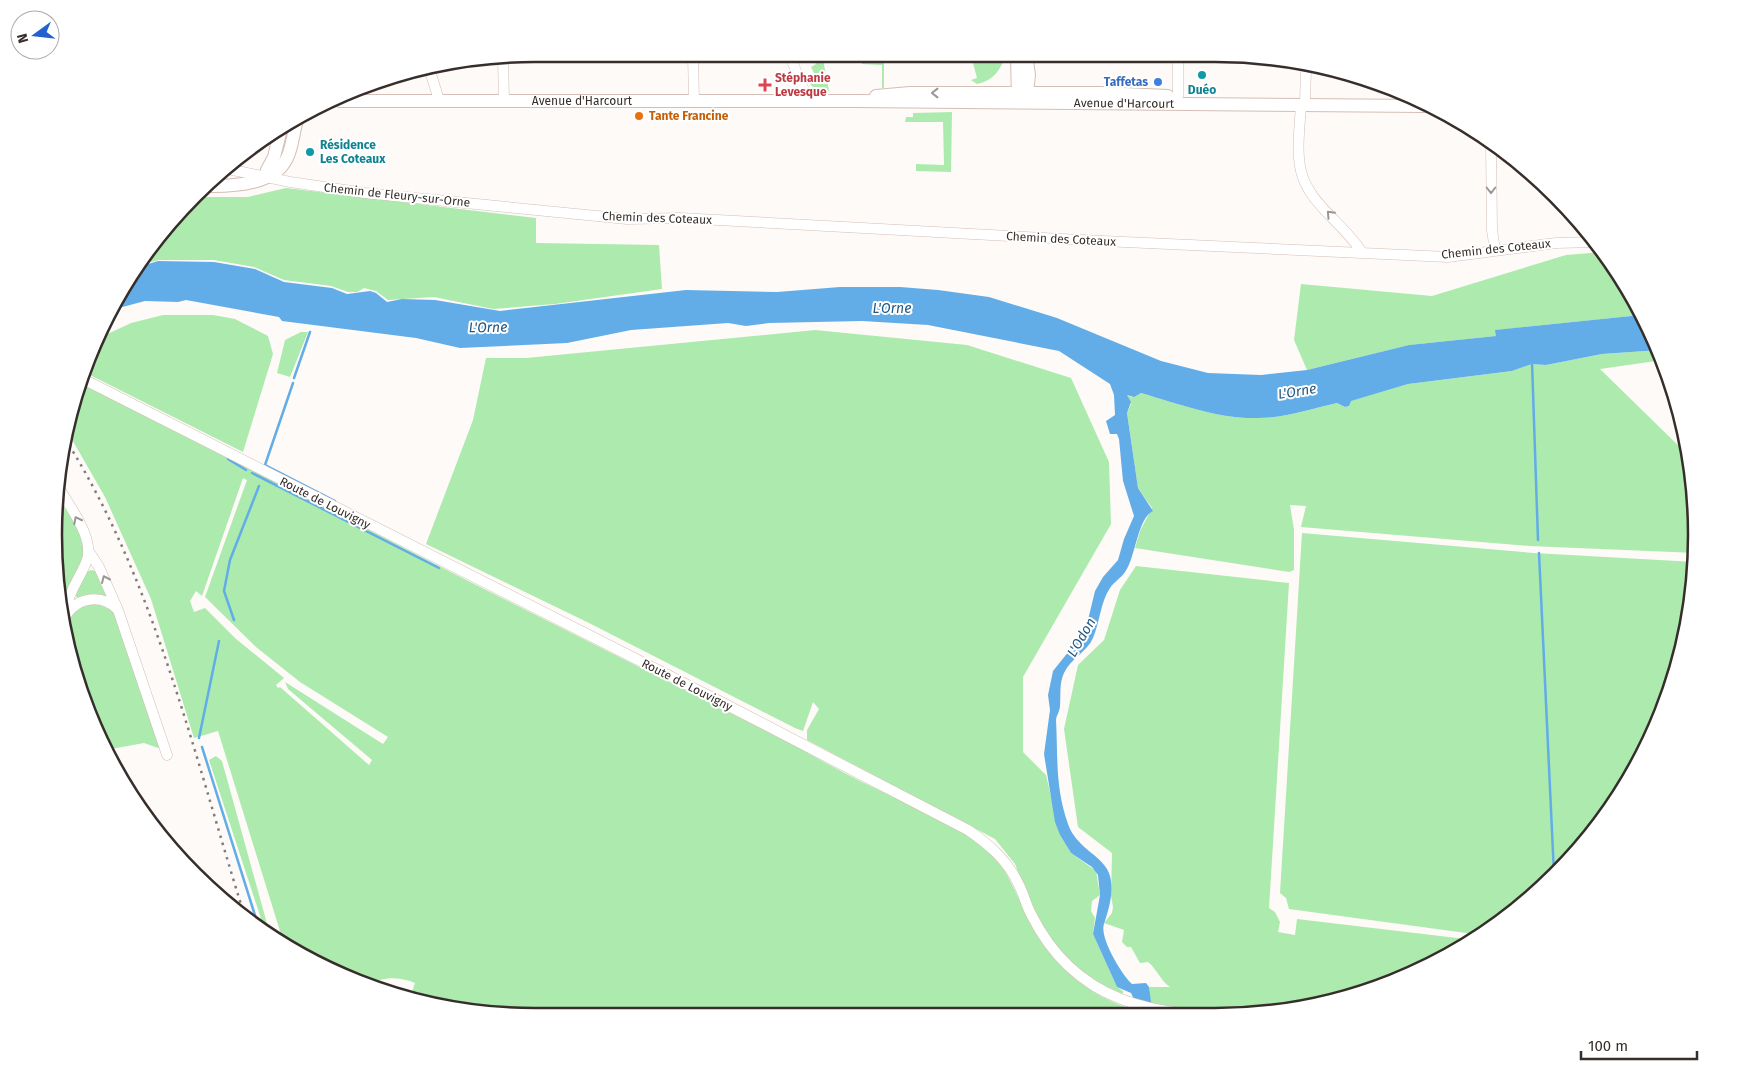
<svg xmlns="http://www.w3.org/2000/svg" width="1751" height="1071" font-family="'Fira Sans',sans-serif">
  <rect width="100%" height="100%" fill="#fefaf8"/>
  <path fill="#aceaae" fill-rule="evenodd" d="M822,54L829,91C818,91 812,89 807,79L815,75L811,67L816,64L814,61L812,62L808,55Z
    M862,54H884V88H882V65L862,64Z
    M972,54H1006C1001,70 993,81 977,84L971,80L977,78L973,63H970Z
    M952,112L951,172L916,171V164L944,165L943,122H905L906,117H913V113Z
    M286,188L536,218V243L659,245L662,289L555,304L493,309L434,297L388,300L376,291L364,288L357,292H348L331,286L284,280L254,267L214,260H159L138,265L201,197H248Z
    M1603,252L1616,268L1641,315L1496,330V336L1409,345L1307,370L1294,340L1301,284L1432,296L1566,255Z
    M163,315H213L235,319L268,336L273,354L243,452L84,372L101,337L131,323Z
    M815,330L967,345L1071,378L1109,462L1111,524L1023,677V752L1046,775L1060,835L1071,853L1096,871L1100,895L1092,901L1091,911L1095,918L1093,934L1117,987L1123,991V996L1082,974L1053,945L1031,906L1015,864L995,839L807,740V730L819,709L813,702L803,731L795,728L587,622L426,544L473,420L486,358H526Z
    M301,332H308L290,377L277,373L285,340Z
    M1660,350L1663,360L1600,369L1689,456L1697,536L1696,553L1530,546L1301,527L1306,506L1290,505L1294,530V570L1289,572L1135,548L1140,531L1152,508L1138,488L1127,413L1131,404L1127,395L1132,397L1141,393C1179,404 1218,419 1258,418C1285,418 1311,409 1337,403L1345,407L1349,406L1350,401L1408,384L1512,371L1532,364L1546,365L1602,354Z
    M79,381L476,585L796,746C830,766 864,784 900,800C922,810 964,827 981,842C1004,862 1014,889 1027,916C1052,969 1095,1002 1152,1015L1149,987H1170C1160,980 1157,969 1148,962L1140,963L1131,947H1127L1122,942L1124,930L1104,923L1112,913L1113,907L1111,896L1112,853L1078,827L1064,729L1078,665L1104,640L1120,590L1136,566L1289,583L1269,908L1275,912L1280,922L1278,932L1295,935L1297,919L1474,940L1456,953L1340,1001L1247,1016H504L386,993L411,995L415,983C397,976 384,977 366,985L284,944L218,731L194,738L151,599L105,497L70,436ZM243,478L247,480L205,597L256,647L300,682L388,737L383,744L285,682L288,689L372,760L369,765L280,687L278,688L276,685L284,678L235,638L205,608L194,612L190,601L196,591L202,596Z
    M60,495C72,516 94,543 80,567C74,578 68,587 64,599L54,535Z
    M1302,533L1534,553L1695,562L1688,630L1660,720L1616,803L1533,898L1481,935L1289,909L1286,898L1280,893Z
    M92,570L97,572L107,596L78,598L74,595L85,572Z
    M90,604H99L114,612L161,749L144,743L111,749L79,690L68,620L76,609Z
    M216,756L222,761L271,938L266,934L209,760Z"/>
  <path fill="#62ade7" d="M158,261L214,262L255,269L284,282L332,288L347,294L370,291L376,293L387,302L402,299L435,300L500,311L686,290L777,292L840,287H900L938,290L989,297L1057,318L1161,361L1208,373L1261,375L1307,370L1409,345L1496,336L1495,330L1641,315L1660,350L1602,354L1546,365L1532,364L1512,371L1408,384L1351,401L1349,406L1345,407L1337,403C1311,409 1284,418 1258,418C1218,419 1179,404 1141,393L1134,397L1127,395L1131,402L1127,413L1138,488L1153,511C1137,519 1136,557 1125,572C1121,578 1114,582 1110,588C1100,603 1100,622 1093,638C1087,652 1071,658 1064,673C1059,684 1061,694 1060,706C1060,711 1056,716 1056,720C1058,757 1055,787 1068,824C1076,849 1105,856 1110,876C1114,892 1109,909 1104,924C1099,937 1122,975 1132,984L1146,983L1149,987L1153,1016H1140V1012L1131,993L1117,987L1093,934L1100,895L1098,875L1092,867L1071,853L1060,835L1055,822L1044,754L1050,710L1048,695L1053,671L1081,636L1087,624L1095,591L1103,577L1118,560L1124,539L1134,516L1123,481L1119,439L1117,434H1110L1106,421L1115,415L1114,395L1110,384L1059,351L928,325L862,321L769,323L746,326L728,323L631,330L567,343L460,348L416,338L282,321L279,317L186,300L178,302L145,301L115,309L135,268Z"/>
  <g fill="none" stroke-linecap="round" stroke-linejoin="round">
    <path stroke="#62ade7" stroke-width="2.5" d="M1532,362L1538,540
      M294,378L310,332
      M228,459L246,470
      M265,465L335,501
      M265,465L293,383
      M252,473L439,568
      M1539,553L1554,874
      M234,620L224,591L230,560L259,486
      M199,738L219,641
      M202,747L259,928"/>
    <g stroke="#d4beb5" stroke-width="11">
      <path id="minor" d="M693,54L694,101
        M789,54L809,102
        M1178,55V97
        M503,59L504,101
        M430,71L439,100
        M1301,104C1300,126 1296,150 1301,171C1308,203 1344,224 1361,251
        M1305,104L1306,67
        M1491,142L1492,230L1495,250
        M228,169L290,182L365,193L627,219L680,218L1081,240L1448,257L1556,243L1595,242
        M81,378L725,704L968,830C990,845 1008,861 1019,885C1024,895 1026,905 1031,914C1076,1005 1155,1016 1247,1016
        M61,491C71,509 94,538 87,560C81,576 70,590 66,607
        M88,550L99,567L118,610L167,755
        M67,614C78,597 102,594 117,609"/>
    </g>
    <g stroke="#d4beb5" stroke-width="14">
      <g id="major">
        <path d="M1017,54L1018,101"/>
        <path d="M876,96L910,93H1100L1168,96"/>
        <path id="s1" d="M340,101H855L1424,106"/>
        <path d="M1026,101L1029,75L1026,54"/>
        <path d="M266,176L267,170L274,157L280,133"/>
        <path d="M212,186C236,186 275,184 287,158C292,148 293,135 296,124"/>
      </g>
    </g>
    <use href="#minor" stroke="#fff" stroke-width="10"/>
    <use href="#major" stroke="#fff" stroke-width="12"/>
    <path stroke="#827b78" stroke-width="2.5" stroke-dasharray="2.5 5" stroke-linecap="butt" d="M69,445C155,584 195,758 244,914"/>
  </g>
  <defs><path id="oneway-chevron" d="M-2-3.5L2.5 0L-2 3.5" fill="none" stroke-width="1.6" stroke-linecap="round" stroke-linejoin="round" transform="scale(1.25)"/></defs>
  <g stroke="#9a9694">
    <use href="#oneway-chevron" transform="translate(935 93) rotate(180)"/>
    <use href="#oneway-chevron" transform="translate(1491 190) rotate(90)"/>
    <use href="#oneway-chevron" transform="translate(1330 214) rotate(-133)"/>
    <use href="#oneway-chevron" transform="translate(77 520) rotate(-117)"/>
    <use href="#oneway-chevron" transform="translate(105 579) rotate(-114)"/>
  </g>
  <g fill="#0f9aa8" stroke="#fff" stroke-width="2">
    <circle cx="1202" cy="75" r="5"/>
    <circle cx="310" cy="152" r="5"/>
  </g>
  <circle fill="#3f7fe0" stroke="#fff" stroke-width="2" cx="1158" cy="82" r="5"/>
  <path fill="#e0444e" stroke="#fff" stroke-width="2" d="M762.5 77.5h5v5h5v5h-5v5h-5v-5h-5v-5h5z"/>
  <circle fill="#e8710a" stroke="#fff" stroke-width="2" cx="639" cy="116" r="5"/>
  <g text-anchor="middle" stroke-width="4" stroke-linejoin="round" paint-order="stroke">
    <g font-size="12" font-weight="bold" fill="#be3a42" stroke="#fff" text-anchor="start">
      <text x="775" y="82">Stéphanie<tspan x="775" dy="14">Levesque</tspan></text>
    </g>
    <g font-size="12" font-weight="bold" fill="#366cbe" stroke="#fff" text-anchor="end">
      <text x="1148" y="86">Taffetas</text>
    </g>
    <g font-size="12" font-weight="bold" fill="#0d838f" stroke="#fff">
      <text x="1202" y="94">Duéo</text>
      <text x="320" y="149" text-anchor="start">Résidence<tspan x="320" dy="14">Les Coteaux</tspan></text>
    </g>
    <g font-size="12" fill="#362e2a" stroke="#fff">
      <text dy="4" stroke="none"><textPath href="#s1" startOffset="242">Avenue d'Harcourt</textPath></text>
      <text dy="4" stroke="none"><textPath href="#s1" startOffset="784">Avenue d'Harcourt</textPath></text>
      <text transform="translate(397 195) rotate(6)" y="4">Chemin de Fleury-sur-Orne</text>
      <text transform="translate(657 218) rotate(2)" y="4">Chemin des Coteaux</text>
      <text transform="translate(1061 239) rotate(3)" y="4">Chemin des Coteaux</text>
      <text transform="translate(1496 249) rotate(-6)" y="4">Chemin des Coteaux</text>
      <text transform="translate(325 503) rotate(27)" y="4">Route de Louvigny</text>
      <text transform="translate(687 685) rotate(27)" y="4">Route de Louvigny</text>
    </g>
    <g font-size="12" font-weight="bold" fill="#c56008" stroke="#fff" text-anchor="start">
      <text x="649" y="120">Tante Francine</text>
    </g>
    <g font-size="14" font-style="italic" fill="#235880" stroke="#fff">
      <text x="892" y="313">L'Orne</text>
      <text transform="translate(488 327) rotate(-1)" y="5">L'Orne</text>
      <text transform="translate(1297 391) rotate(-9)" y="5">L'Orne</text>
      <text transform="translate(1081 637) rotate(-60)" y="5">L'Odon</text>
    </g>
  </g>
  <path d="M0 0H1751V1071H0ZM535 62H1215A473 473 0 0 1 1688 535V535A473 473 0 0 1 1215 1008H535A473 473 0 0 1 62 535V535A473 473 0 0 1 535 62Z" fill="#fff" fill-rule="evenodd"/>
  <path fill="none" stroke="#362e2a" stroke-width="2.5" d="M535 62H1215A473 473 0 0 1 1688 535V535A473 473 0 0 1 1215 1008H535A473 473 0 0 1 62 535V535A473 473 0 0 1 535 62Z"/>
  <g transform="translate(35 35) rotate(255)"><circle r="24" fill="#ffffff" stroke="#afabaa"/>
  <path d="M0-4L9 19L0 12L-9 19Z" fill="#2561ce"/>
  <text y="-8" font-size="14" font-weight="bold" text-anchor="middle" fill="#362e2a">N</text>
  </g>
  <path d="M1581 1051v8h116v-8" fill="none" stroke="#362e2a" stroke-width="2.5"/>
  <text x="1588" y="1051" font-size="15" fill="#362e2a" stroke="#ffffff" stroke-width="4" paint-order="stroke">100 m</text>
</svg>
